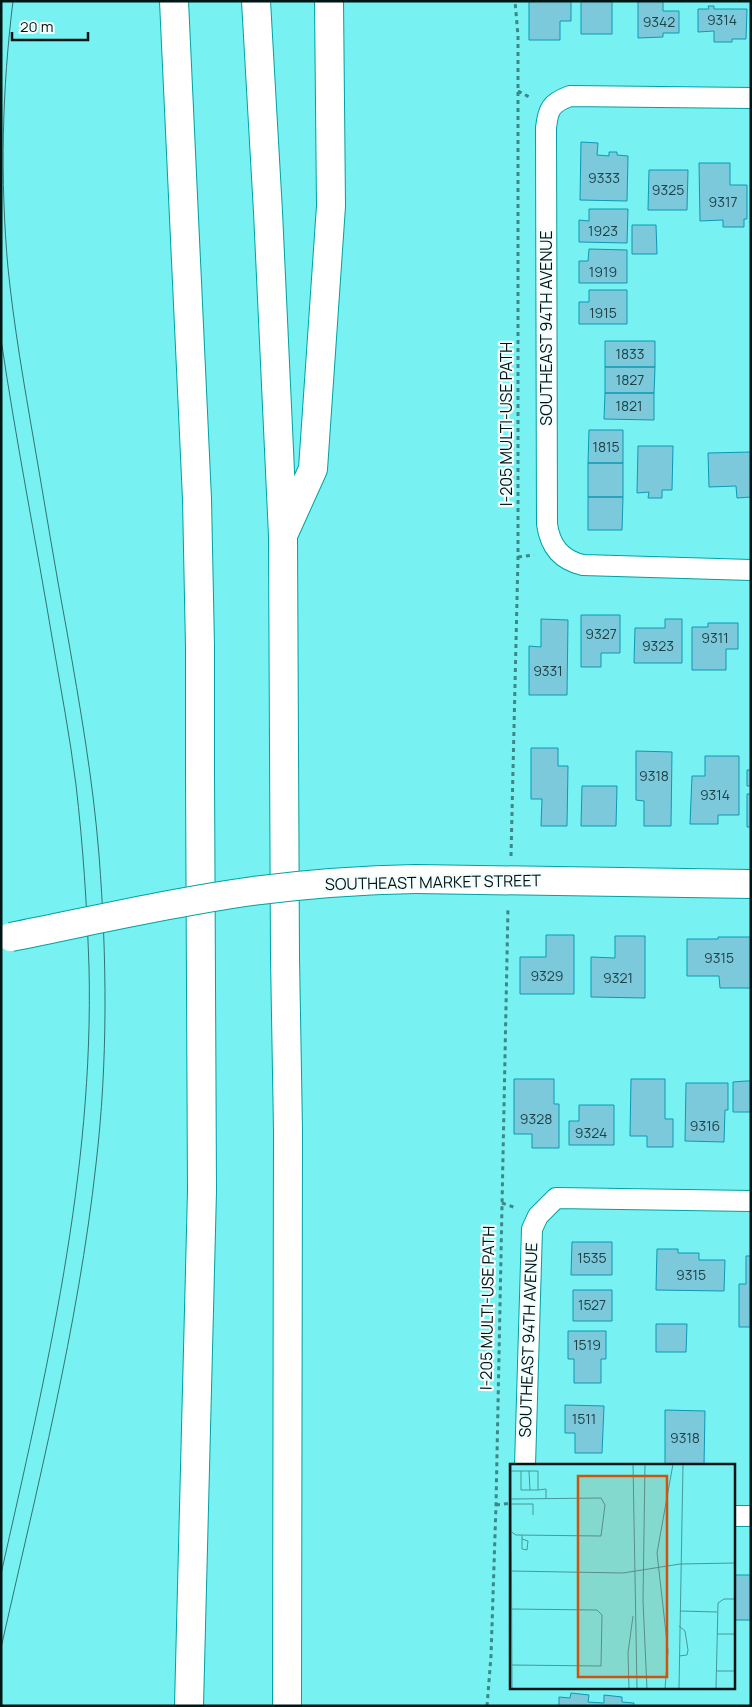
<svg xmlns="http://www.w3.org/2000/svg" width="752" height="1707" font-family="Manrope,sans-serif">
  <rect width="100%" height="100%" fill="#77f1f1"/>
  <path fill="#7cc9dc" stroke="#0d99b3" d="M529,1H571V21H560V40H529Z
    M581,1H612V34H581Z
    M638,1H663V11H679V33H663V37L638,38Z
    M708,6H714V9H747L746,39H732V42H714V31L698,32V9H709Z
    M581,142L598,143L597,155L609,156V152H617V155L628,156L627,201L580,200Z
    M699,163H730V185H747V219H744V227H723V220L700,221Z
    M649,170H688L687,210H648Z
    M589,209H628L627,243L579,242V220L589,221Z
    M632,225H656L657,254H632Z
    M589,249L627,250V283H579V261H588Z
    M589,290H627V324H579V302H589Z
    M605,341H655V367H605Z
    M605,367H655L654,393H605Z
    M605,393H654V420L604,419Z
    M589,430H623V463H588Z
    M638,446H673L672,490H662V498H648L649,492L637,493Z
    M751,452V497L737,498L736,486L709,487L708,453Z
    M588,463H623V497H588Z
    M588,497H623L622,530H588Z
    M581,615H620V653H601V667H581Z
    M541,619L568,620L567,695H529V646L541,647Z
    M665,619H682V663H634L635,628H665Z
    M708,623H738V649H726V670H692V627H708Z
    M531,748H558V766H568L567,826H541L542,799H531Z
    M636,751L672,752L671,826H644V801L636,800Z
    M705,756H739V815H718V824H690L692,776H705Z
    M747,770H751V786H747Z
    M582,786H617L616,826H581Z
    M747,794H751V827H747Z
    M546,935H574V994H520V957H546Z
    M615,936H645V998L591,997V957L615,958Z
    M718,937H751V988H720L719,976H687V939H718Z
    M514,1079H554V1104H559V1148H532V1134H514Z
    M631,1079H665V1119H673V1147H647V1136H630Z
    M746,1081H751V1112H733V1082Z
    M686,1083H728V1110H725L724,1142L685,1141Z
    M579,1105H614V1145H569V1121H579Z
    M572,1242H612V1275H571Z
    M657,1249H678V1253H699V1260H725L724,1291L656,1290Z
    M746,1256H751V1327H739V1284H746Z
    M573,1290H612V1321H573Z
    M656,1324H687L686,1352H656Z
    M568,1331H606V1359H601V1383H574V1359H568Z
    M565,1405L604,1406L602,1453H575V1433H565Z
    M665,1410L705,1411L704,1466H665Z
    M733,1575H751V1620H733Z
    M571,1693L589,1695L588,1702L604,1703V1695L622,1697V1702L634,1703V1706H559V1697L570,1698Z"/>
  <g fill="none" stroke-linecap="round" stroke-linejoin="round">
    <g stroke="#00a1a2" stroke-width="22">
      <path id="street" d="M751,98L570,96C551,103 548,109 546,128L547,524C550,546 561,560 583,565L751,570
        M525,1466L532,1229L538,1216L556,1198L751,1201
        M733,1516H751"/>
    </g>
    <g stroke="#00a1a2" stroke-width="30">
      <path id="secondary" d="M416,879L751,884"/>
    </g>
    <g stroke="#00a1a2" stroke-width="30">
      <path id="highway" d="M174,1L197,499L200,647V774L202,1191L189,1706
        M256,1L268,212L283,536L285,957L288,1131L287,1706
        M285,531L313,469L331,206L329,1"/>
    </g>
    <path stroke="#3e8787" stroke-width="3" stroke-dasharray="4 4" stroke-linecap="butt" d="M518,91L531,98
      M518,557L534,555
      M511,856L518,557V36L515,1
      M502,1203L516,1208
      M496,1505L511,1503
      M487,1706L491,1656L496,1505L508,907"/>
    <use href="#street" stroke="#fff" stroke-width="20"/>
    <use href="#secondary" stroke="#fff" stroke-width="28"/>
    <use href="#highway" stroke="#fff" stroke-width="28"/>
    <path stroke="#337373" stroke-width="1" d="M1,339C16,441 36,541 53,643C61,690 70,737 76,785C83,845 87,906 89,967C94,1173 46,1374 1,1574
      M1,1648C37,1488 78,1327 96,1164C108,1062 107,958 99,855C93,780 80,706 67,632C55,568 45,505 34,442C24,384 14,327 8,268C0,179 2,90 13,1"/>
    <g stroke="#00a1a2" stroke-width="30" stroke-linecap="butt">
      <path id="secondary-bridge" d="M11,937C92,921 172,902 253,891C307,884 361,880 416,879"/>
    </g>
    <use href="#secondary-bridge" stroke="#fff" stroke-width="28"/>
  </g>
  <g text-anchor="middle" stroke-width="4.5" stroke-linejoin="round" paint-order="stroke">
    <g font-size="14" fill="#1f4247">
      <text x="722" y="25">9314</text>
      <text x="659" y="27">9342</text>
      <text x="604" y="183">9333</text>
      <text x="668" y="195">9325</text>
      <text x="723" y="207">9317</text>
      <text x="603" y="236">1923</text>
      <text x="603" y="277">1919</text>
      <text x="603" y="318">1915</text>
      <text x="630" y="359">1833</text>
      <text x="630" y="385">1827</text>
      <text x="629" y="411">1821</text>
      <text x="606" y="452">1815</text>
      <text x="601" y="639">9327</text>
      <text x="715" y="643">9311</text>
      <text x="658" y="651">9323</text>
      <text x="548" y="676">9331</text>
      <text x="654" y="781">9318</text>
      <text x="715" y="800">9314</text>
      <text x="719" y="963">9315</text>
      <text x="547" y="981">9329</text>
      <text x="618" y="983">9321</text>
      <text x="536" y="1124">9328</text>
      <text x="705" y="1131">9316</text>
      <text x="591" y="1138">9324</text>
      <text x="592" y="1263">1535</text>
      <text x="691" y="1280">9315</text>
      <text x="592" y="1310">1527</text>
      <text x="587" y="1350">1519</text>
      <text x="584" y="1424">1511</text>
      <text x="685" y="1443">9318</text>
    </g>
    <g font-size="16" fill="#001515" stroke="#f3fdfd">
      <text transform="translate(546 328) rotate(-90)" y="6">SOUTHEAST 94TH AVENUE</text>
      <text transform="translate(506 424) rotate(-90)" y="6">I-205 MULTI-USE PATH</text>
      <text transform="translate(433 882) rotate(-1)" y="6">SOUTHEAST MARKET STREET</text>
      <text transform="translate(487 1308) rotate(-89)" y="6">I-205 MULTI-USE PATH</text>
      <text transform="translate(528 1340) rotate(-88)" y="6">SOUTHEAST 94TH AVENUE</text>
    </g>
  </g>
  <g transform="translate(510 1464)">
    <rect width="225" height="225" fill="#77f1f1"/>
    <path fill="none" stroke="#479999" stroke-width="1" d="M1,0L2,225M123,0L127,225M135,0L133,137L137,225M1,7H28V26L36,25V34M11,7V26H28M19,7L20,26M1,40H23V51M0,67L6,71L91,72L95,41L91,34L1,35M12,71V85L17,86L18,77L12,75M0,107L113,109L170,100L225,99M0,145L87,146L92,151L91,202L2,201M170,147L207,148M207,170H225M169,192L177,191L178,186L175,167L169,162M207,207H225M119,225L118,189L123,152M155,225L158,187L147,89L163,0M169,225L173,0M206,225L208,139L214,135H225"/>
    <path fill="#d1520d" fill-opacity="0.15" stroke="#d1520d" stroke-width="2.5" d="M68,12H157V213H68Z"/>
    <rect width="225" height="225" fill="none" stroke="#001515" stroke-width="2.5"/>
  </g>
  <rect width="752" height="1707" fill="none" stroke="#001515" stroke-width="5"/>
  <path d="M12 32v8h76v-8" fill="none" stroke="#001515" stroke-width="2.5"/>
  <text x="20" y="32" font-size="15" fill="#001515" stroke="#f3fdfd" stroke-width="4" paint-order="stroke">20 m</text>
</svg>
